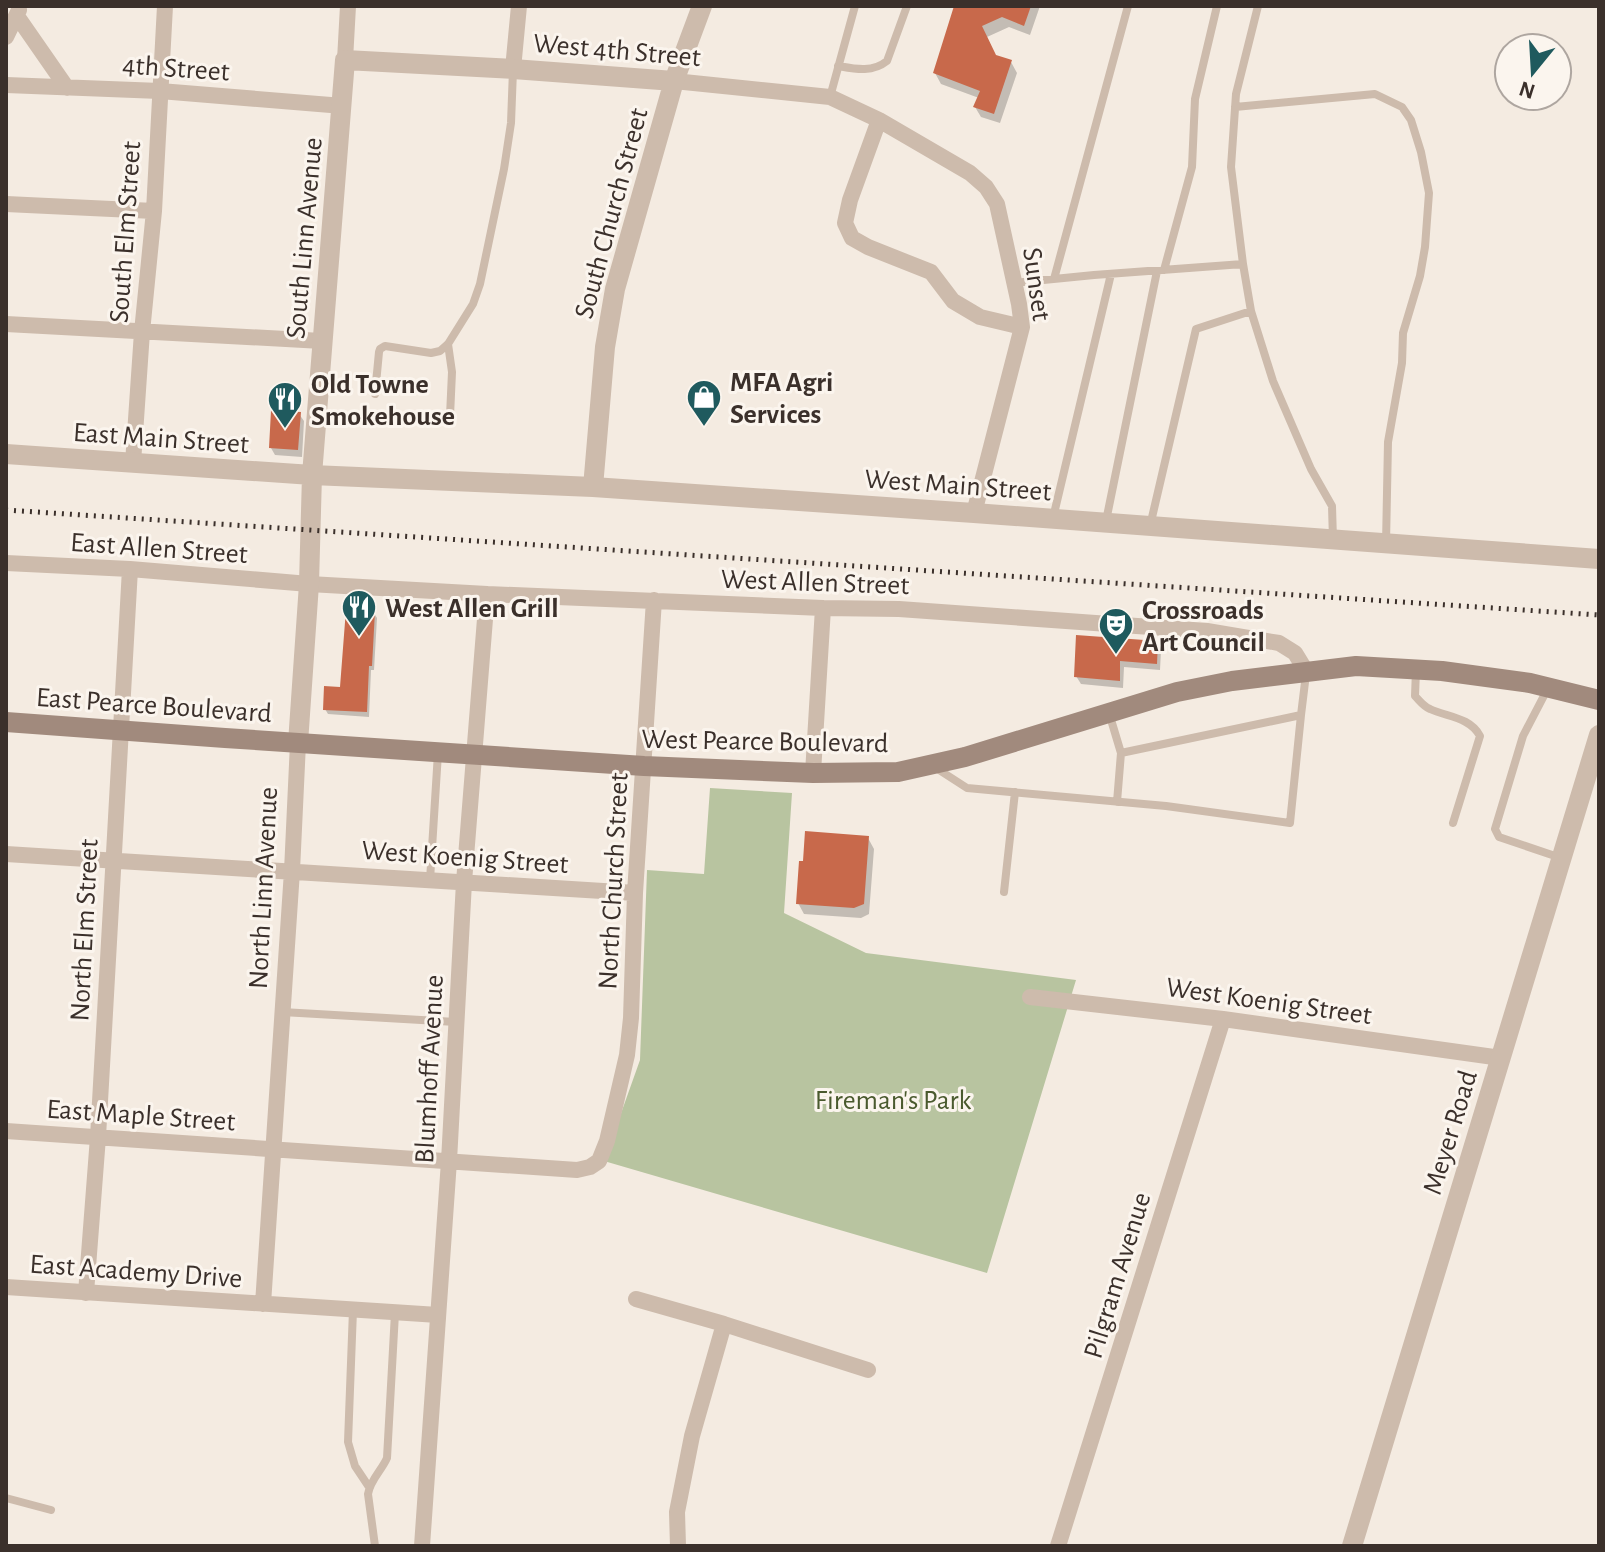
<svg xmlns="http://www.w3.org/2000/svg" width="1605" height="1552" font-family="'Alegreya Sans',sans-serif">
  <rect width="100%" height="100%" fill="#f4ebe1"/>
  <path fill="#b8c4a0" d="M710,788L792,793L784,913L866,953L1076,980L987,1273L604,1161L640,1060L647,870L704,874Z"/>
  <path fill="#0003" d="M956,6H1040L1030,35L1009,27L987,37L996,57L1011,62L1017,73L1000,123L981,117L975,107L979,98L941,84L935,73Z
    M285,395L289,402V413L299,414L304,421L302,457L275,455L271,448Z
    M374,613L377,618L374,670H371L369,717L328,714L325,709L342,689Z
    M1157,643L1161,650L1160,670L1124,667L1123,688L1081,684L1076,676Z
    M868,838L874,849L869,914L861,918L804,914L798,903Z"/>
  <path fill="#c8694b" d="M954,6H1031L1024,26L1002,17L982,26L996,55L1012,60L994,114L973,107L980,91L933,73Z
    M272,392L286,393L285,411L301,412L298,450L269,448Z
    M346,609L375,611L372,666H369L367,712L323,710L324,686L340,687Z
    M1076,635L1158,641L1157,664L1120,661V681L1074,677Z
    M805,831L869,836L864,904L854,908L796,904L799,861H803Z"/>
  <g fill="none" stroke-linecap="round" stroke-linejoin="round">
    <path stroke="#cdbbac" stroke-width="8" d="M1258,6L1236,94L1231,167L1243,264L1251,311L1273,381L1311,469L1332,506L1333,540
      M838,66C855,69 872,73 887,61L907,6
      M830,97L855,6
      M1235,107L1375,94L1402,107L1411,120L1421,152L1429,193L1425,247L1420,276L1403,333L1402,363L1388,442L1386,544
      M1164,270L1192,167L1195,99L1217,6
      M1054,279L1128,6
      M1014,283L1094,275L1243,264
      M448,344L452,372L450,416
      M375,394L379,352L380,349L385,346L431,353L440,351L448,344L473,304L480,284L504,169L511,123L513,70
      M1053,518L1111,274
      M1106,521L1157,271
      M1150,526L1196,329L1251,311
      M1416,670L1415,696C1420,701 1423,706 1430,709C1447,717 1470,717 1480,736L1453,823
      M1548,688L1523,736L1495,829L1499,837L1561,858
      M1109,713L1121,753L1301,715L1306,674
      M936,768L967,788L1166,806L1290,823L1301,715
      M1117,802L1121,753
      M430,880L438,753
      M1004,892L1015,792
      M282,1012L456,1022
      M353,1310L348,1442L355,1466L369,1487
      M6,1498L51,1510
      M375,1546L368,1494C370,1480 382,1470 387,1458L395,1313"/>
    <path stroke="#cdbbac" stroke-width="16" d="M17,16L67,88
      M6,37L19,10
      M345,60L348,6
      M513,69L519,6
      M674,81L830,97L879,120L970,173L986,187L997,204L1019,304L1022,327L974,513
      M6,85L160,91L343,106
      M879,120L850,200L845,223L852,238L868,247L931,272L953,301L980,317L1022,327
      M6,204L154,211
      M6,324L322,341
      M133,463L142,332L154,211L165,6
      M6,563L130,569L309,584L487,594L823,608L899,609L1207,631L1279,643L1295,653L1306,671
      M813,773L823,608
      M6,854L635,893
      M1030,997L1223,1019L1501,1058
      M6,1131L577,1170L590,1167L599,1161L607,1141L627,1055L631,1018L635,893L654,600
      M6,1287L438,1315
      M86,1293L98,1137L130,569
      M636,1299L724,1324L868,1370
      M263,1304L292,871L298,743
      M422,1546L449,1161L464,882L487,594
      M678,1546L677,1512L692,1436L724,1324
      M1058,1546L1223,1019"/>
    <path stroke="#cdbbac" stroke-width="20" d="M6,454L312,475L593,487L974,513L1599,559
      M593,487L605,347L615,289L674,81L702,6
      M298,743L309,584L312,475L345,60L513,69L674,81
      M1352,1546L1599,735"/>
    <path stroke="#a18a7d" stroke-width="20" d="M6,722L225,738L644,766L813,773L898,772L965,757L1177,692L1232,681L1356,666L1442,671L1530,683L1599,700"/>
    <path stroke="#3b302b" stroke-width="5" stroke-dasharray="2 6" stroke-linecap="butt" d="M6,510L1599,615"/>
  </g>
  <defs>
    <g id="shop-pin" transform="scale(1.8)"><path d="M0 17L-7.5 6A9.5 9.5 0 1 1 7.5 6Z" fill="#1f5a5e" stroke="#fbf5ee"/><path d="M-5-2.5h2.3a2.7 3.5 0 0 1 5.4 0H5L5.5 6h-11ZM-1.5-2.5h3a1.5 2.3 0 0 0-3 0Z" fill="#fff"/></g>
    <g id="restaurant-pin" transform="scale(1.8)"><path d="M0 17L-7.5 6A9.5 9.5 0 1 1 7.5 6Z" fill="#1f5a5e" stroke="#fbf5ee"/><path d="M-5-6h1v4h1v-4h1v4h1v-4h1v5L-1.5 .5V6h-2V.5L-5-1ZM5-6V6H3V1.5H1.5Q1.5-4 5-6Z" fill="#fff"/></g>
    <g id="theatre-pin" transform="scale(1.8)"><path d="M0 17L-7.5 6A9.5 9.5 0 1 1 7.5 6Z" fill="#1f5a5e" stroke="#fbf5ee"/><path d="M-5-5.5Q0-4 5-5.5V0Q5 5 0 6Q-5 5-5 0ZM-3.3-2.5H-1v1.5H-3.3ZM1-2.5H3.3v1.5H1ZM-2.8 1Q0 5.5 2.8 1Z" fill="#fff"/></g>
  </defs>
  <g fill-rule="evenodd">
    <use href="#shop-pin" x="704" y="397"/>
    <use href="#restaurant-pin" x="285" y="399"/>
    <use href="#restaurant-pin" x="359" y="607"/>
    <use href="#theatre-pin" x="1116" y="625"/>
  </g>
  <g text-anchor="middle" stroke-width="6" stroke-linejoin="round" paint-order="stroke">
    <g font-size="28" fill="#3b302b" stroke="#fbf5ee">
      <text transform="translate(617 49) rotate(5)" y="10">West 4th Street</text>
      <text transform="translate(176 67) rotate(4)" y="10">4th Street</text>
      <text transform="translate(610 213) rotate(-75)" y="10">South Church Street</text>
      <text transform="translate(124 232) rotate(-86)" y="10">South Elm Street</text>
      <text transform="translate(303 238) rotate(-85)" y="10">South Linn Avenue</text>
      <text transform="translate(1038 284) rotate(82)" y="10">Sunset</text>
      <text transform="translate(161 437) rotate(4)" y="10">East Main Street</text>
      <text transform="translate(958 484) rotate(4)" y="10">West Main Street</text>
      <text transform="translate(159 547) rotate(4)" y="10">East Allen Street</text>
      <text transform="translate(815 581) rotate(2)" y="10">West Allen Street</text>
      <text transform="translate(154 704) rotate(4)" y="10">East Pearce Boulevard</text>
      <text transform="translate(765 740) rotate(1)" y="10">West Pearce Boulevard</text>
      <text transform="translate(465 856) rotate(4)" y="10">West Koenig Street</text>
      <text transform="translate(612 881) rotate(-87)" y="10">North Church Street</text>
      <text transform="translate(262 888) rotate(-87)" y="10">North Linn Avenue</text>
      <text transform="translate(83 930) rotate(-87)" y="10">North Elm Street</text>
      <text transform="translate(1269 1000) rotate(8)" y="10">West Koenig Street</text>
      <text transform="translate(428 1069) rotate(-87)" y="10">Blumhoff Avenue</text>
      <text transform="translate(141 1114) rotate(4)" y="10">East Maple Street</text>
      <text transform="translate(1449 1132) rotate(-73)" y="10">Meyer Road</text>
      <text transform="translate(136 1270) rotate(4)" y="10">East Academy Drive</text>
      <text transform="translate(1116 1275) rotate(-73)" y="10">Pilgram Avenue</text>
    </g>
    <g font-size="28" font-weight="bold" fill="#3b302b" stroke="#fbf5ee" text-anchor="start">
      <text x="730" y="391">MFA Agri<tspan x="730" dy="32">Services</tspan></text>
      <text x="311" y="393">Old Towne<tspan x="311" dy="32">Smokehouse</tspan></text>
      <text x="385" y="617">West Allen Grill</text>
      <text x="1142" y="619">Crossroads<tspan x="1142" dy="32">Art Council</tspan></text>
    </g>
    <g font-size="28" fill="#4a5a2e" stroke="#fbf5ee">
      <text x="893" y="1109">Fireman's Park</text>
    </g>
  </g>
  <rect width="1605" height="1552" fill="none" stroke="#3b302b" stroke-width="16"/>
  <g transform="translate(1533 72) rotate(198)"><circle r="38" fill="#fbf5ee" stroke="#aea6a0" stroke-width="2"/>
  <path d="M0-6L14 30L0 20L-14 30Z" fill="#1f5a5e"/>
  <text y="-12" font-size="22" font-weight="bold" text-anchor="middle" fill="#3b302b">N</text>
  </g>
</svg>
